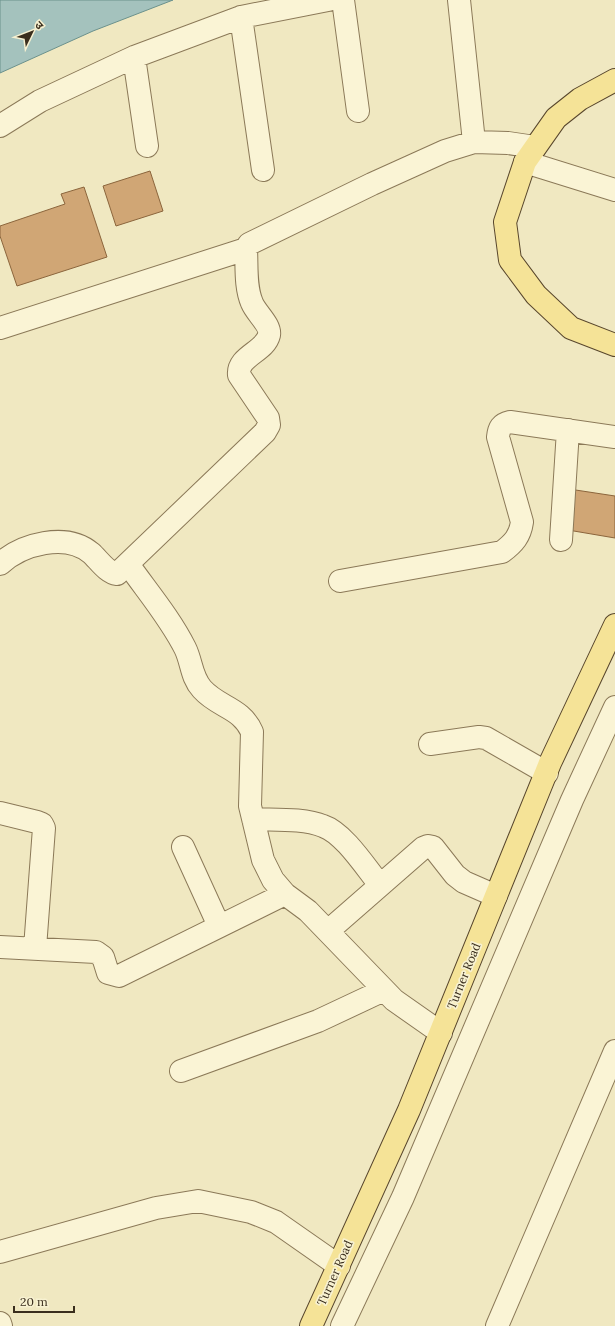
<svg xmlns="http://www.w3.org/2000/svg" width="615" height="1326" font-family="Lora,'Noto Sans Devanagari',serif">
  <rect width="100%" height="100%" fill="#f0e8c1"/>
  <path fill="#a4c2bd" stroke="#6b918c" d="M0,0H173L93,31L0,73Z"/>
  <path fill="#d0a675" stroke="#8b653c" d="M150,171L163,211L116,226L103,186Z
    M84,187L107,257L17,286L0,236V226L65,204L61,194Z
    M569,489L615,496V538L562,529Z"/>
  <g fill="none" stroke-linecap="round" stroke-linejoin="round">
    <g stroke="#8b7958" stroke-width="24">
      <path id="minor" d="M343,0L358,111
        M459,0L474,142
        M241,17L263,170
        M134,57L147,146
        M0,126L40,101L134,57L241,17L328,0
        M525,162L615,190
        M0,328L246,249L249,244L372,184L445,151L474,142L508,143L535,147
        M561,540L568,430
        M0,564C22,544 66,532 91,553C98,559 107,573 117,574L265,432L269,425L268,418L239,375C237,356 265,352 269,335C271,325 256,313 252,303C245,287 247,266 246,249
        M128,564C147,591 170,618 185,648C192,662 191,677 202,689C219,708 241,707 252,732L250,806L263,860L273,880L285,894L308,911L394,1000L441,1033
        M340,581L502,552C514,543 520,536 522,522L498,437C499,428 501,424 510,422L615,437
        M430,744L479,737L486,738L547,773
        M0,813L37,822L42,824L44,828L35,948
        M253,819C274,820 304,818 323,826C344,833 366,868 380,885
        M183,847L219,926
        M328,931L423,848L428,846L433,847L455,875L464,882L496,896
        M0,947L96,952L103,957L108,973L119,976L285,894
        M181,1071L318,1021L384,990
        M0,1252L156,1208L198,1201L251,1212L276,1222L339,1266
        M0,1323L1,1326
        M342,1326L403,1197L572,800L615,707
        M497,1326L615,1051"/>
    </g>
    <g stroke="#58462c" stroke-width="24">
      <path id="major" d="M615,80L580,99L556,118L525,162L505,222L510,260L536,295L571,328L615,345
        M311,1326L409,1110L550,763L615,625"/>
    </g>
    <use href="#minor" stroke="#faf4d5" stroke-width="22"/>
    <use href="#major" stroke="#f5e397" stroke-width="22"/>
  </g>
  <g text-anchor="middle" stroke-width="3.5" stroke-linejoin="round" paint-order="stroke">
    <g font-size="12" fill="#3a2e1d" stroke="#f7f1d1">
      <text transform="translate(464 976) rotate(-68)" y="4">Turner Road</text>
      <text transform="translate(335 1273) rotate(-66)" y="4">Turner Road</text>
    </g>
  </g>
  <g transform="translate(32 32) rotate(47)" stroke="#f7f1d1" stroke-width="3" paint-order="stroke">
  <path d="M0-3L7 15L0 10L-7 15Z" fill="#3a2e1d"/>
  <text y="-6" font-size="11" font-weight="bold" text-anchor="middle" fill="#3a2e1d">उ</text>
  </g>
  <path d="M14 1306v6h60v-6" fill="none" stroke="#3a2e1d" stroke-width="2"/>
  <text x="20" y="1306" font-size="12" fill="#3a2e1d" stroke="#f7f1d1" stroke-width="3" paint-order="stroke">20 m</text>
</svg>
